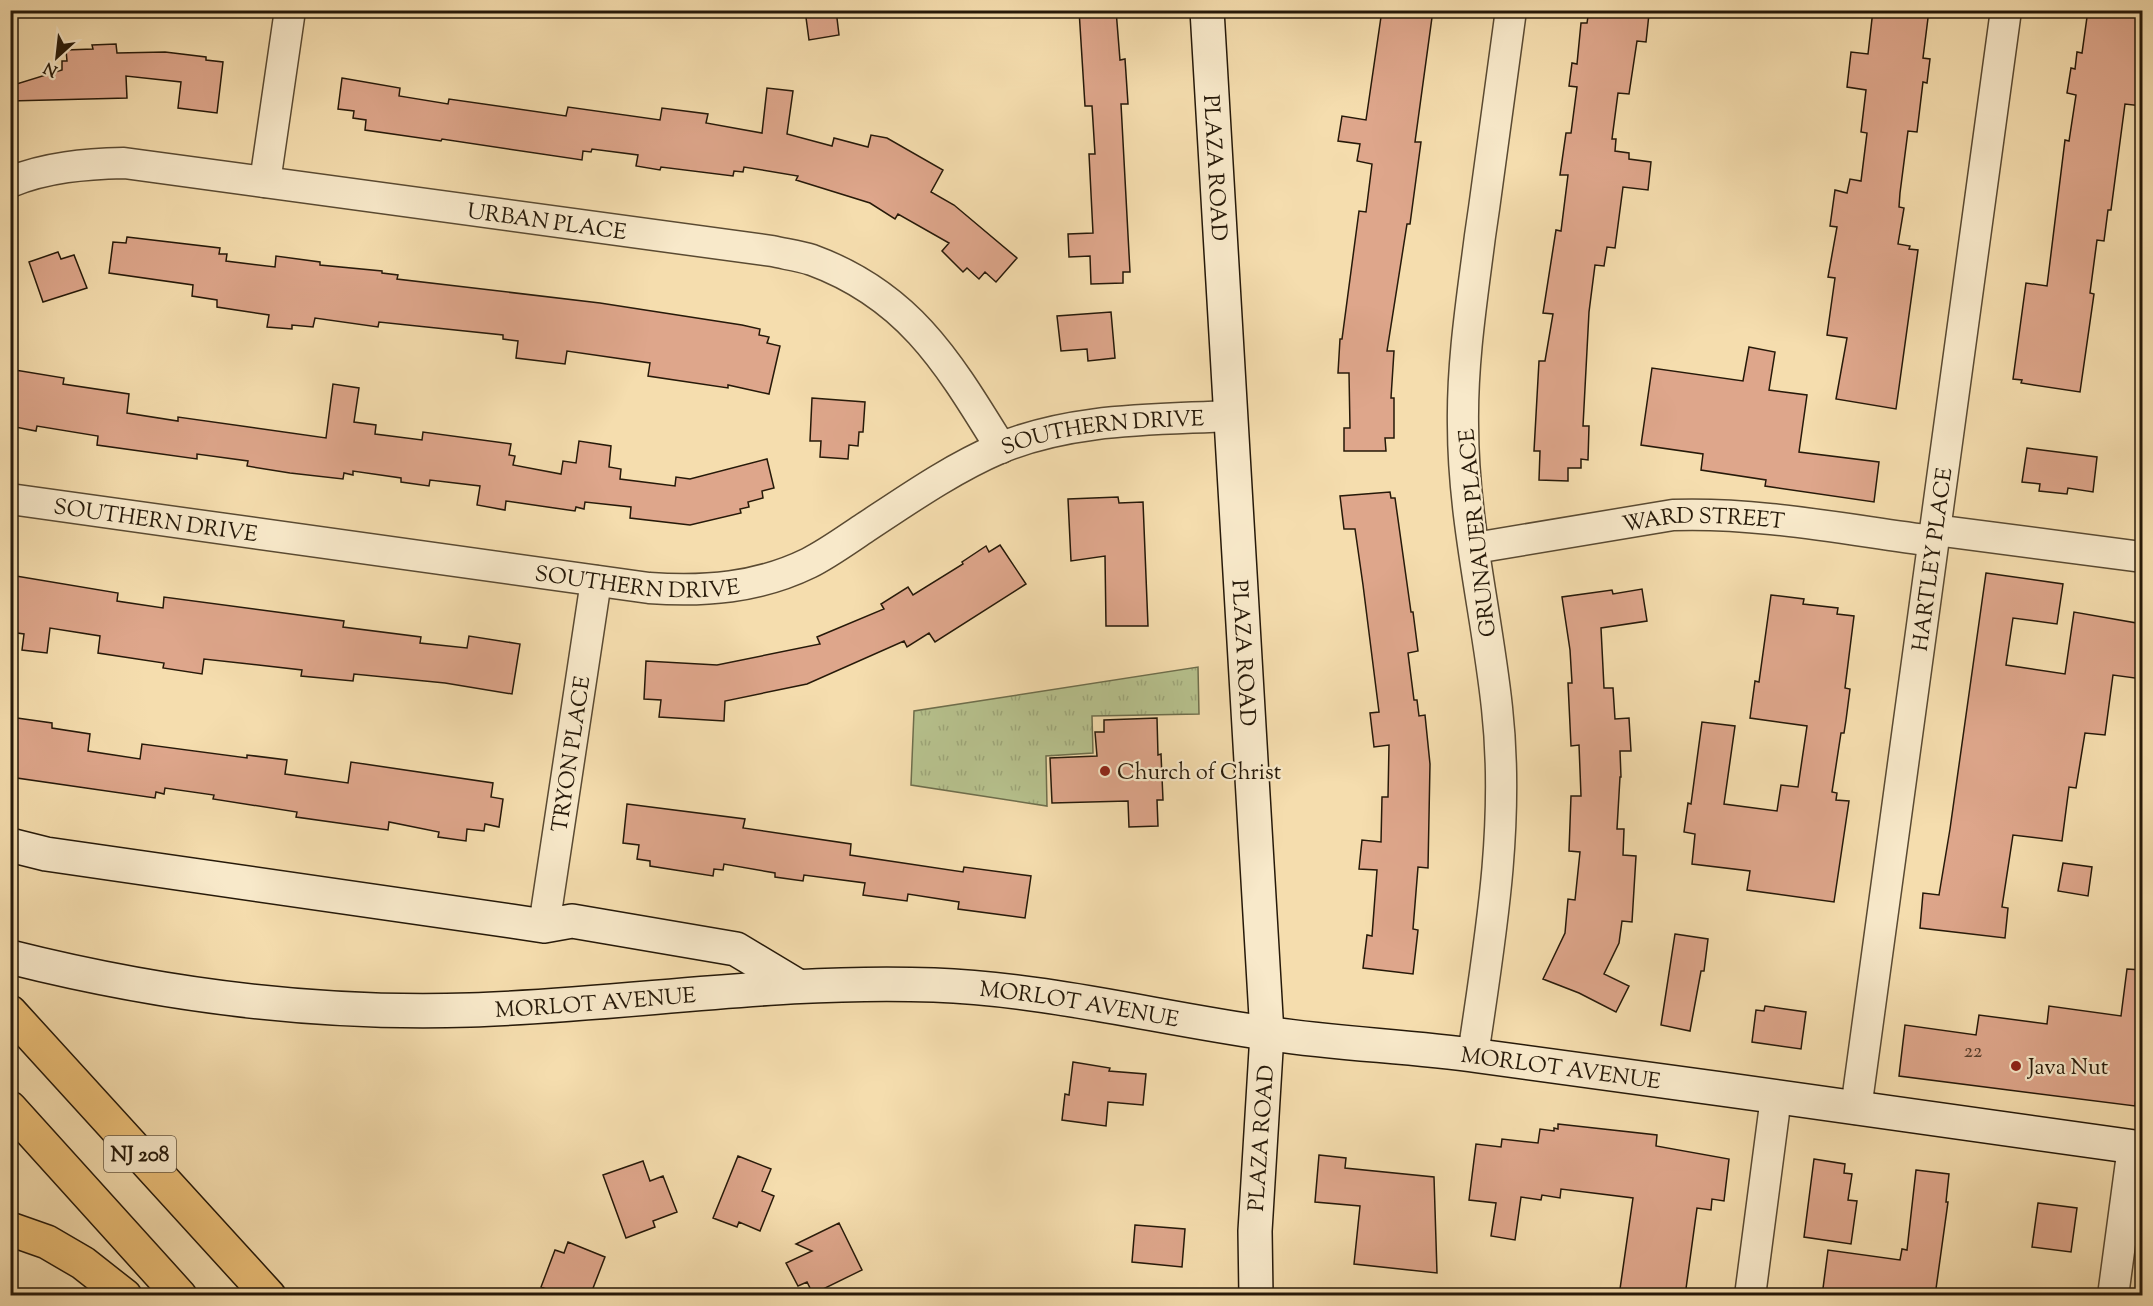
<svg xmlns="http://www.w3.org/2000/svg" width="2153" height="1306" font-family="'Sorts Mill Goudy',serif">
  <defs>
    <pattern id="grass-tufts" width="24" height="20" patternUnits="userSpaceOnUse" patternTransform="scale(1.5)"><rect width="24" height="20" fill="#b7c28e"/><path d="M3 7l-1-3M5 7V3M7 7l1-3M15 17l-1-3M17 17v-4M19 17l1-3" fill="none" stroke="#9da679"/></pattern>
  </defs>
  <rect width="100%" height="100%" fill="#f5ddae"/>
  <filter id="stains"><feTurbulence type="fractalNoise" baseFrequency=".00333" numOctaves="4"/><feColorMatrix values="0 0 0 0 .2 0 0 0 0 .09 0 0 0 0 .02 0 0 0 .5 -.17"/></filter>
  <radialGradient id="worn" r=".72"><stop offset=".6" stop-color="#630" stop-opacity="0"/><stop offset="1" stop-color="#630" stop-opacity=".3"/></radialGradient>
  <path fill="url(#grass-tufts)" stroke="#6e6e4c" stroke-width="1.5" d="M1198,667L1199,714L1092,716L1093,753L1046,756L1047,806L911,785L914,711Z"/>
  <path fill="#dea68b" stroke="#261909" stroke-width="1.5" d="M805,10H836L839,35L809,40Z
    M1079,10H1116L1120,60L1125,59L1128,104H1121L1130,272H1123V283L1091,284L1090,256L1069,257L1068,234L1093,233L1089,154H1095L1092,106H1085Z
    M1382,10H1433L1415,142H1421L1410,224H1407L1387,351H1394L1391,398H1394V438H1385L1386,451H1344V428H1350L1349,373H1338L1340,339H1342L1359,211L1366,212L1372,164L1357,161L1360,144L1338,141L1342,116L1366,120Z
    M1589,10H1620L1649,14L1646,42L1637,41L1629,94L1618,93L1612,139H1616L1615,151L1629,153V159L1651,162L1648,190L1623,187L1615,248L1607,247L1604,266L1595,265L1589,312L1583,426H1589L1588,460L1581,459V468H1568V481L1539,480L1540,451H1534L1539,361H1545L1553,314L1543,313L1556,230L1561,231L1568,175H1560L1566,133H1571L1577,87L1569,86L1572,63L1577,64L1581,23H1587Z
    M1873,10H1929L1923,58L1930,59L1927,83L1923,82L1917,132L1908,131L1900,193L1899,207L1904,208L1898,244L1910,246L1909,249L1918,250L1896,409L1836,399L1847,338L1827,335L1835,278L1828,277L1837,227L1830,226L1835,190L1847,193L1850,179L1861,181L1867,133L1861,132L1866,90L1847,87L1851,52L1868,54Z
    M2088,10H2142V106L2125,104L2111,210H2108L2104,241L2097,240L2090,293L2094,294L2080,392L2021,383L2022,380L2013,379L2026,283L2047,286L2065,140L2069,141L2076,95L2067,93L2071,68L2075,69L2077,52L2082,53Z
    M116,44L117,53L165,52L206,57V60L223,62L217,113L178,108L181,82L126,76L127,98L10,101V86L62,70V61H67L66,50L93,49L92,45Z
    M342,78L400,88L399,96L448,104L449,99L566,116L568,107L660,120L662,108L708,114L706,123L762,133L767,88L793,91L787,134L832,146L834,138L868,147L871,135L887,138L943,170L931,192L954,205L1017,258L996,282L985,272L979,279L967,268L963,272L942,251L949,243L898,214L895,219L870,203L796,180L798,176L744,167L743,172L734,171L733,176L661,167L660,170L636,166L638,155L592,149L591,152L583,151L582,160L442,139L441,141L365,130L366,120L353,118L354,111L338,109Z
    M127,237L220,248L219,254H227L226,261L275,267L276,256L320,262V265L382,271V273L398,275L397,279L600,303L742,325L760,329L759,335L769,337L767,343L780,346L769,394L728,385V388L648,376L650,363L567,351L565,364L516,358L518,341L503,339V335L379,322L378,327L315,318L313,327L292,325V329L267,327L269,315L217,307V300L192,296L193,285L109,273L113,242L126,243Z
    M58,252L61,259L74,255L87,288L43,302L29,262Z
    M1111,312L1115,358L1088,361L1087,349L1061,351L1057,316Z
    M1749,347L1775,352L1769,390L1807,395L1799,452L1879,462L1874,502L1765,486L1766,480L1701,470L1703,454L1641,445L1652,368L1743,381Z
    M15,370L64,378L63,384L129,394L127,413L178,421V417L326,438L333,384L359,388L354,422L376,425L375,434L422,440L423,432L511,444L509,455L515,456L513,465L561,474L563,461L576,463L579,441L611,446L609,467L621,469L620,479L675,486L676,477L690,479L767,459L774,488L762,491L763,498L748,502L749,507L740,509L741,513L690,525L630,518L631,507L585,502L584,509L576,507L575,511L506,501L505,510L477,505L480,486L430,480L429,486L401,482V478L353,471V475L344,473L343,479L290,473L247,466L248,461L197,454V459L97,445L98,436L37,426L36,431L10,426V401Z
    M812,398L865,402L863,432H859L858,446L849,445L848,459L820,457L821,441H810Z
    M2027,448L2097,457L2093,492L2068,488L2067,494L2039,491L2040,484L2022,482Z
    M1390,492L1391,498H1395L1411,612H1413L1418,651L1408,653L1414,700H1417L1419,716L1425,715L1430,764L1428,868L1418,867L1413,929L1418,930L1413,974L1363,968L1367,935L1372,936L1377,870L1359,869L1362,840L1381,842L1382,797H1388L1389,745L1374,747L1370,713L1379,712L1363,585L1355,529H1344L1340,496Z
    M1118,497L1119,503L1143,502L1148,626H1106L1105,556L1071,561L1068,499Z
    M1000,545L1026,584L935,642L929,633L907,647L904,641L807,684L725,701L724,721L659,717L661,700L644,699L646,661L717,665L820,644L817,637L884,609L881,604L908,587L913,595L963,564L962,562L986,546L989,552Z
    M1986,573L2063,584L2057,624L2013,618L2006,665L2065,674L2074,612L2142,624V679L2113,675L2105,735L2085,733L2076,788L2069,787L2062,841L2013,835L2002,907L2008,908L2005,938L1920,928L1923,893L1939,895L1950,829Z
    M10,575L118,593L117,601L163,608L164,597L344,621L343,627L421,637L420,643L467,648L469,636L520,644L512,694L445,683L354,674L353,681L301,676L302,670L204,659L202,674L163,668L164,663L98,653L100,636L50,628L47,653L22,650L24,634L10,632Z
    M1642,589L1647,621L1601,628L1604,688H1613L1615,719L1629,718L1631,751H1620L1621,777H1620L1617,829H1624L1623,855L1636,856L1632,922L1622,921L1619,943L1604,974L1629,986L1616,1012L1579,993L1543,979L1565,933L1568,899L1575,900L1580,852L1569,851L1571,796H1581L1579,745L1571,746L1568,683H1572L1570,650L1562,597L1612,590L1613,594Z
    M1771,595L1804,599L1803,604L1838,608L1837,614L1854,616L1845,688L1850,689L1846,720L1844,733H1841L1832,792L1837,793L1836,800L1849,801L1834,902L1747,890L1750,871L1692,864L1695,834L1684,832L1688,803L1691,804L1702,722L1735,726L1724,804L1777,811L1781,785L1798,787L1807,726L1750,718L1755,681L1759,682Z
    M17,718L52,723V728L90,734L88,751L140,759L142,744L247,758V755L287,760L285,774L348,783L351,762L493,783L491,797L503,799L499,827L485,824L484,831L467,829L466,841L438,837L439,832L389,822L388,830L296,817L297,812L213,799L214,795L165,788L164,794L156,792L155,798L10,777V730L15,731Z
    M1157,718L1158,755L1161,754L1163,800H1157L1158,826L1129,827L1128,801L1052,803L1050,758L1097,756L1095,732H1104V720Z
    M627,804L745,819L743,828L851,844L850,855L963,872L964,867L1031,876L1025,918L958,909L959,902L908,894L907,901L863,895L865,883L804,875L803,881L775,877V873L724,864L723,870L714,869L713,876L650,866V861L637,859L639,845L623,843Z
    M2063,863L2092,867L2088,896L2058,891Z
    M1675,934L1708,939L1704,971H1701L1690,1031L1661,1025Z
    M2127,969L2142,970V1046L2135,1106L1899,1076L1905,1025L1976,1035L1979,1015L2047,1024L2049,1006L2121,1016Z
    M1765,1006L1806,1012L1801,1049L1752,1042L1756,1010L1764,1011Z
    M1073,1062L1110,1068L1109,1071L1146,1074L1143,1105L1108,1102L1106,1126L1062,1120L1065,1094L1069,1095Z
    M1558,1124L1657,1135L1656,1146L1729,1159L1724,1201L1712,1199L1711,1210L1697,1208L1685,1296H1619L1633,1198L1561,1189L1560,1198L1542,1195L1541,1200L1521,1197L1515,1240L1491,1236L1496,1203L1469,1200L1476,1144L1501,1147L1502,1139L1538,1143L1540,1129L1554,1131V1128L1558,1129Z
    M1319,1155L1346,1158L1345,1168L1434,1177L1437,1273L1354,1264L1360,1206L1315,1202Z
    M738,1156L771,1169L762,1191L774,1196L760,1231L739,1222L737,1227L713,1218Z
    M1814,1159L1845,1164L1844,1173L1852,1174L1848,1200L1857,1201L1851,1244L1804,1237Z
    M643,1161L650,1181L663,1176L677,1212L653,1221L655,1227L626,1238L603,1175Z
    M1916,1170L1949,1174L1946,1202H1948L1935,1296H1822L1828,1250L1900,1260L1902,1249L1907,1250Z
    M2038,1203L2077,1208L2071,1252L2032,1247Z
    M839,1223L862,1270L813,1294L807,1282L798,1286L786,1263L812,1251L796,1244Z
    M1135,1225L1185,1229L1182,1267L1132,1262Z
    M568,1242L605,1257L590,1296H564L541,1287L555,1250L564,1253Z"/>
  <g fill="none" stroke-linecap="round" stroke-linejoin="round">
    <g stroke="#5a4a32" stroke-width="33">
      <g id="street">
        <path id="s1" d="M10,182C47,167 85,164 124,163L772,251C785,254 800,256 812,260C910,296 949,364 1001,448"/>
        <path d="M265,182L290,10"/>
        <path id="s2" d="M10,499L649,588C704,592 758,588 809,563C827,554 845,541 863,529C907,500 951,469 1000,448C1073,418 1152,420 1229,416"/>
        <path d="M1935,530L2142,557"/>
        <path id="s3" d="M1475,548L1673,515C1760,512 1847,530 1933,541"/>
        <path id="s4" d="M544,926L596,581"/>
        <path d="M1473,1055C1490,940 1510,825 1497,708C1487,614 1463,520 1463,425C1462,361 1472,299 1480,236C1491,161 1501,86 1511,10"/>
        <path id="s5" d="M1856,1109L2006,10"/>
        <path d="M1750,1296L1776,1097"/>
        <path d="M2113,1296L2133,1147"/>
      </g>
    </g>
    <g stroke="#261909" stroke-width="36">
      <g id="secondary">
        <path id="s6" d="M1207,10L1267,1034L1255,1231L1256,1296"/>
        <path d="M10,845L46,854L511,921L544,926L572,921L736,949L796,985"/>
        <path id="s7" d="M10,957C161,995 315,1015 470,1010C625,1005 778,979 934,985C1045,989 1154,1017 1265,1033C1336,1044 1408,1046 1479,1056C1700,1086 1922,1116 2142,1148"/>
      </g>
    </g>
    <g stroke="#261909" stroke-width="36">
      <path id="highway" d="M10,1012L269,1296
        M10,1108L180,1296
        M10,1229L47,1242L83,1263L125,1296"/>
    </g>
    <use href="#street" stroke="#f8e9ca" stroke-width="30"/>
    <use href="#secondary" stroke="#f8e9ca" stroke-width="33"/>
    <use href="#highway" stroke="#eabe77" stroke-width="33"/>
  </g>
  <g fill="#8f2418" stroke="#f8e9ca" stroke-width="2">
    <circle cx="1105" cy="771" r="6"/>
    <circle cx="2016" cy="1066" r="6"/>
  </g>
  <g text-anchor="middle" stroke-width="4.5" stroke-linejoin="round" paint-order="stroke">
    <g font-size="20" fill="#543c2a">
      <text x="1973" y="1057">22</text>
    </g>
    <rect fill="#f8e9ca" stroke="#655743" stroke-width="1.5" x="104" y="1136" width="72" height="36" rx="4.5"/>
    <g font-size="21" font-weight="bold" fill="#261909">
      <text x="140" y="1161">NJ 208</text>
    </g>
    <g font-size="22" fill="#261909" stroke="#f8e9ca">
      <text dy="8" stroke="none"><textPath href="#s6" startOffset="158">PLAZA ROAD</textPath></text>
      <text dy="8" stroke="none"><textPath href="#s1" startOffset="543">URBAN PLACE</textPath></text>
      <text dy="8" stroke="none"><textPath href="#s2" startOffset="1137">SOUTHERN DRIVE</textPath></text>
      <text dy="8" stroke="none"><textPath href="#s2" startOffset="147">SOUTHERN DRIVE</textPath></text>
      <text dy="8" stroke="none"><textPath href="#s3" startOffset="231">WARD STREET</textPath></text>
      <text transform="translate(1476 533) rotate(-96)" y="8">GRUNAUER PLACE</text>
      <text dy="8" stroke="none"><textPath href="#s5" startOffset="555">HARTLEY PLACE</textPath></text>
      <text dy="8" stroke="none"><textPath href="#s2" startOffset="633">SOUTHERN DRIVE</textPath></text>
      <text dy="8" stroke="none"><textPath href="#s6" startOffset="644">PLAZA ROAD</textPath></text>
      <text dy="8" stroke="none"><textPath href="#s4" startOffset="174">TRYON PLACE</textPath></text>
      <text dy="8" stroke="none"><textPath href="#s7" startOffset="590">MORLOT AVENUE</textPath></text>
      <text dy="8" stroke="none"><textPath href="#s7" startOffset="1076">MORLOT AVENUE</textPath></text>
      <text dy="8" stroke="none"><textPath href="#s7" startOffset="1562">MORLOT AVENUE</textPath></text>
      <text transform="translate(1260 1138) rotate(-86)" y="8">PLAZA ROAD</text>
    </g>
    <g font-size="22" fill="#261909" stroke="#f8e9ca" text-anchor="start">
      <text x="1117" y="779">Church of Christ</text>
      <text x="2028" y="1074">Java Nut</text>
    </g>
  </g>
  <rect width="2153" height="1306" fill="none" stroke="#f5ddae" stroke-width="36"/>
  <rect x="12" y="12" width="2129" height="1282" fill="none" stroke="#261909" stroke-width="3"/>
  <rect x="18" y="18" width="2117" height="1270" fill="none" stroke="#261909" stroke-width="1.5"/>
  <g transform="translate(57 57) rotate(207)" stroke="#f8e9ca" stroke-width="4.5" paint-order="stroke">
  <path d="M0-4.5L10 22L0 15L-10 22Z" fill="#261909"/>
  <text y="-9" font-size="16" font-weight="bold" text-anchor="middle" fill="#261909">N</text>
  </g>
  <rect width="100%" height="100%" filter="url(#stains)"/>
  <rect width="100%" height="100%" fill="url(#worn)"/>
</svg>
